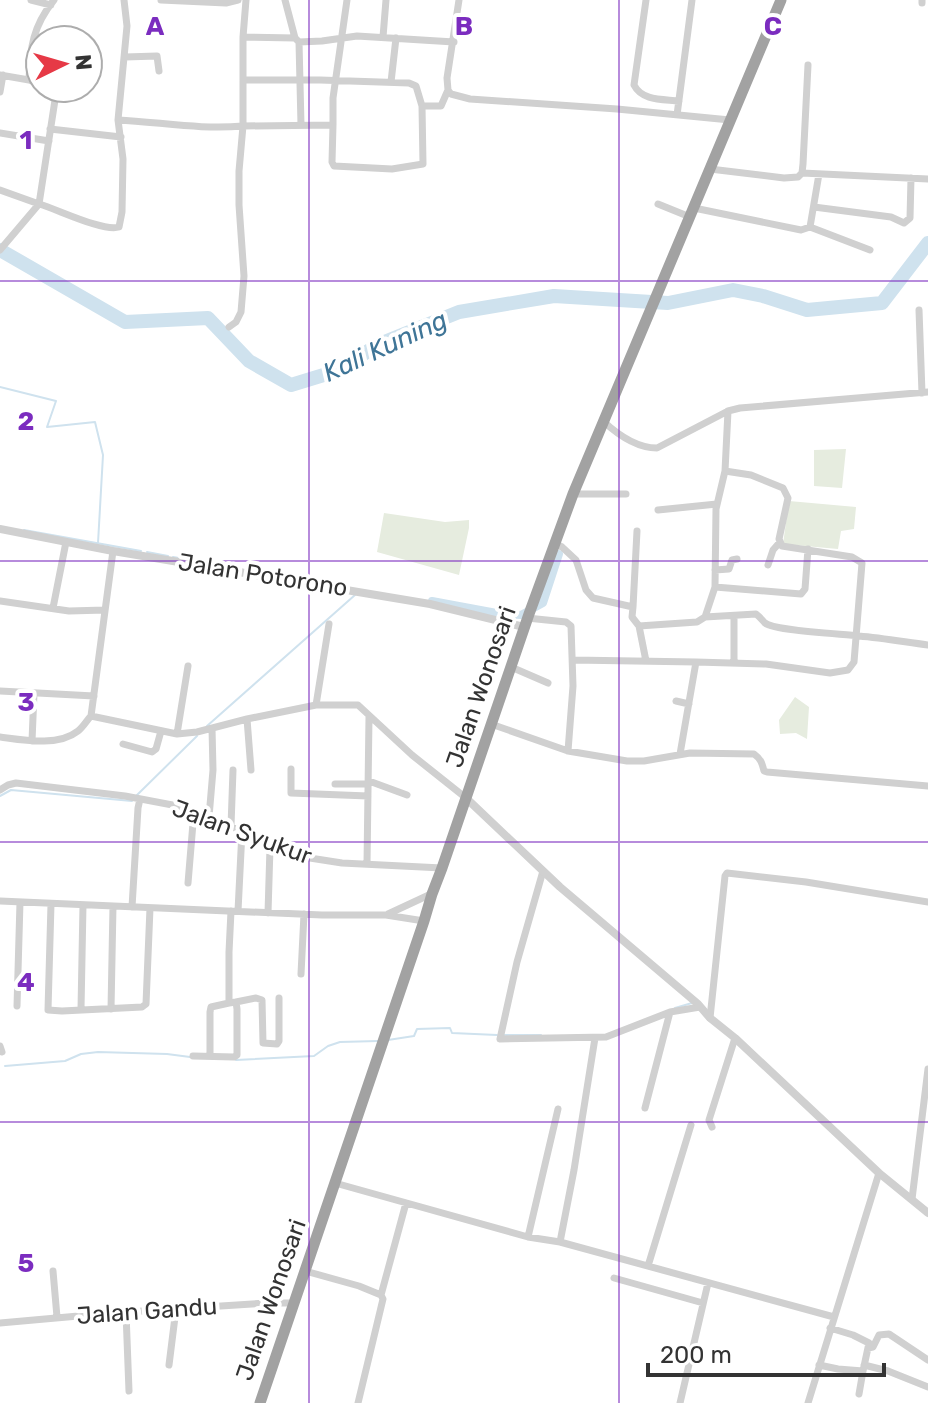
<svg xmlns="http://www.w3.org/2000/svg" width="928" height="1403" font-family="Rubik,sans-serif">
  <rect width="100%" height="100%" fill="#fff"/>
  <path fill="#e6ecdf" d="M846,449L842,488L814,486V450Z
    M789,501L856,507L854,529L841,531L838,549L783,544Z
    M384,513L445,522L469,520V528L459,575L377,552Z
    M795,697L809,707L807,739L796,733L780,734L779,720Z"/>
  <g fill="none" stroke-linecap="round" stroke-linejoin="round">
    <path stroke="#cfe2ee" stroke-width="2" d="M0,387L56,401L47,427L95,422L103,455L98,543
      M24,530L141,551
      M147,552L168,556
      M173,557L233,567
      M246,569L282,575
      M207,726L355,595
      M0,796L11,790L132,801
      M136,796L197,736
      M675,1008L692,1003
      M504,1035H541
      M388,1040L414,1036L417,1029L450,1028L452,1033L497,1035
      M236,1060L314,1056L328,1046L340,1042L378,1041
      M5,1066L65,1061L81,1054L98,1052L167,1054L190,1057"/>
    <path stroke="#cfe2ee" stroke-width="8" d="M432,601L502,614L521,615L543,603L559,554"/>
    <path stroke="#cfe2ee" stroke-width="14" d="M0,250L125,322L208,318L249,361L291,385L340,370L377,345L459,312L554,296L668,303L733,290L763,296L807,310L882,303L928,243"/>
    <path stroke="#d0d0d0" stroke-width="7" d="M31,0L51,5
      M124,0L127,26L118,120C160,122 201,130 243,126L239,171V205L244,276L241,312L236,322L229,327
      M161,0L226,3L238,0
      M246,0L243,37V126L333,125L332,162L334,166L392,169L423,164L422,106H441L448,90L447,78L459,0
      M285,0L295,38L299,42L322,41L357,36L454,42
      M646,0L634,85C642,101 663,99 679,101
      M922,3V0
      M243,37L295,38
      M383,37L386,0
      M299,42L301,125
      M125,57L157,56L159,71
      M0,75L29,80L40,84
      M29,80C30,47 33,26 54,0
      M243,80H320L409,83L416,86L422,106
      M391,82L396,38
      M448,90L451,94L470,99L617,109L730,120
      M0,92L3,75
      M677,115L692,0
      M333,125V98L347,0
      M50,129L121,137
      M0,133L49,141
      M710,169L784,178L798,177L802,173L803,164L808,65
      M802,173L928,179
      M0,190L39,204L55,100L52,90L49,88
      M658,204L690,217
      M814,207L891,217L904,223L910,218L911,178
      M694,208L801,230L810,227L870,250
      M810,227L819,174
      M0,250L39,204C57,209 103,232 119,227L122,212L123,159L118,120
      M919,310L922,393
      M603,421C617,434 637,448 657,448L728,411L740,408L928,392
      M573,494H626
      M658,510L717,504
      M554,543L562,547L576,560L586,590L593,598L633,607L632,617L639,626L697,622L705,617L715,587L716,509L725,471L728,411
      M113,551L91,716L177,734L197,732L247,719L316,705H358L412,755L466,798
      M768,565L773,550L780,542
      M715,570L729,569L732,560L737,559
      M715,587L801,594L805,589L808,549
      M0,601L69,611L105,610
      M633,607L637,531
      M53,608L66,542
      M705,617L756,614C760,617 762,620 765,623C775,631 843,634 859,636C882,638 905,642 928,645
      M527,618L566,622L571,626L573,686L568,751L627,761H644L690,753L754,754C761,759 762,763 764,771L767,772L928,786
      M639,626L646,661
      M573,660L696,662
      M734,662V616
      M511,667L548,683
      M0,691L94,696
      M676,701L689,704
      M316,705L329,624
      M247,719L251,770
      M491,724L568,751
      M177,734L188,666
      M0,737C23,740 58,747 78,731C83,727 87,720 91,716
      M32,741L34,693
      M123,744L152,752L156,749L161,731
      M680,754L696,662L766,664L830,673L848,670L854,662L862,563L852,557L782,546L779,539L788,498L783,488L751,475L725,471
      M291,769V793L368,796
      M369,781L407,795
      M335,784H368
      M0,790L8,785L16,783L125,796L183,807L242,831L270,847L297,856L342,863L442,868
      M209,817L213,770L212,728
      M231,826L233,770
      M367,864L369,717
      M543,871L517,962L500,1039L606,1037L670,1012
      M188,883L194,811
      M0,901L322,915H386L424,921
      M51,904L48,1010L62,1011L142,1007L146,1004L150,908
      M132,907L138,808L140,799
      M238,911L242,831
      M268,913L270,847
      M388,914L431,894
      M301,974L304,914
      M236,1002L256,998L262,1000L263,1043L277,1044L279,1041V998
      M17,1006L20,902
      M81,1009L83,905
      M111,1009L113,906
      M710,1018L725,876L727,873L806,882L928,902
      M0,1046L2,1052
      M210,1055V1012L211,1007L229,1003
      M193,1056L234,1057L237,1055V1009L236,1002L229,1003V952L231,911
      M645,1108L670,1012L700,1007
      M712,1127L709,1120L735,1038
      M335,1183L528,1237L560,1242L834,1317
      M912,1199L928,1069
      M528,1237L558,1109
      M560,1242L574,1170L595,1038
      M648,1266L691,1125
      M53,1271L57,1317
      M305,1271L359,1286L381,1295
      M614,1278L703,1303
      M126,1313L129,1391
      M0,1323L112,1313L267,1303H294
      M830,1328L853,1335L869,1343L863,1371
      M868,1348L873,1347L879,1335L889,1334L928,1360
      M169,1365L176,1309
      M819,1365L838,1369L863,1371L859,1394
      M864,1365L888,1371L928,1387
      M358,1403L383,1299L381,1295L406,1203
      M680,1403L708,1283
      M808,1403L879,1173"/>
    <path stroke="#d0d0d0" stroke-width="8" d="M0,529L113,551L430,604L524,627
      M466,798L560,887L698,1004L710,1018L735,1038L879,1173L928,1213"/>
    <path stroke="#a2a2a2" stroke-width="11" d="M260,1403L424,921L432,894L442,868L529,614L573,494L781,0"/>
  </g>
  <path fill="none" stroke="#7b2cbf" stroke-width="2" stroke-opacity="0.55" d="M309,0V1403M619,0V1403M0,281H928M0,561H928M0,842H928M0,1122H928"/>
  <g text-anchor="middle" stroke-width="8" stroke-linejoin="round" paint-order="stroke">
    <g font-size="24" fill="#333" stroke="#fff">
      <text transform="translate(263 575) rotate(9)" y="8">Jalan Potorono</text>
      <text transform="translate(481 687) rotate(-71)" y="8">Jalan Wonosari</text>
      <text transform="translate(242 832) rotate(20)" y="8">Jalan Syukur</text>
      <text transform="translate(271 1300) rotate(-71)" y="8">Jalan Wonosari</text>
      <text transform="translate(147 1311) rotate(-4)" y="8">Jalan Gandu</text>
    </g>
    <g font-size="26" font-style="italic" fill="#3f7597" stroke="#fff">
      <text transform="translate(385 346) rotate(-25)" y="9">Kali Kuning</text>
    </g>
  </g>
  <g font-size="26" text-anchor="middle" font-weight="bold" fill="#7b2cbf" stroke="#fff" stroke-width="8" stroke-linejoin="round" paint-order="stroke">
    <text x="155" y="35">A</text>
    <text x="464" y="35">B</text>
    <text x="773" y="35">C</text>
    <text x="26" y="149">1</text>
    <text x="26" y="430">2</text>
    <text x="26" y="711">3</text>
    <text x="26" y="991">4</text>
    <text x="26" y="1272">5</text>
  </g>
  <g transform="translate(64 64) rotate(85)"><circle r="38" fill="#ffffff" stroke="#adadad" stroke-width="2"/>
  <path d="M0-6L14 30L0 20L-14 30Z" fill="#e63946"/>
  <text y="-12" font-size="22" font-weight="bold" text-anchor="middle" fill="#333333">N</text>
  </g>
  <path d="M648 1363v12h236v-12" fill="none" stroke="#333333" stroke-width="4"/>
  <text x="660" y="1363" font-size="24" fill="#333333" stroke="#ffffff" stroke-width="6" paint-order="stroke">200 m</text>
</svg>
